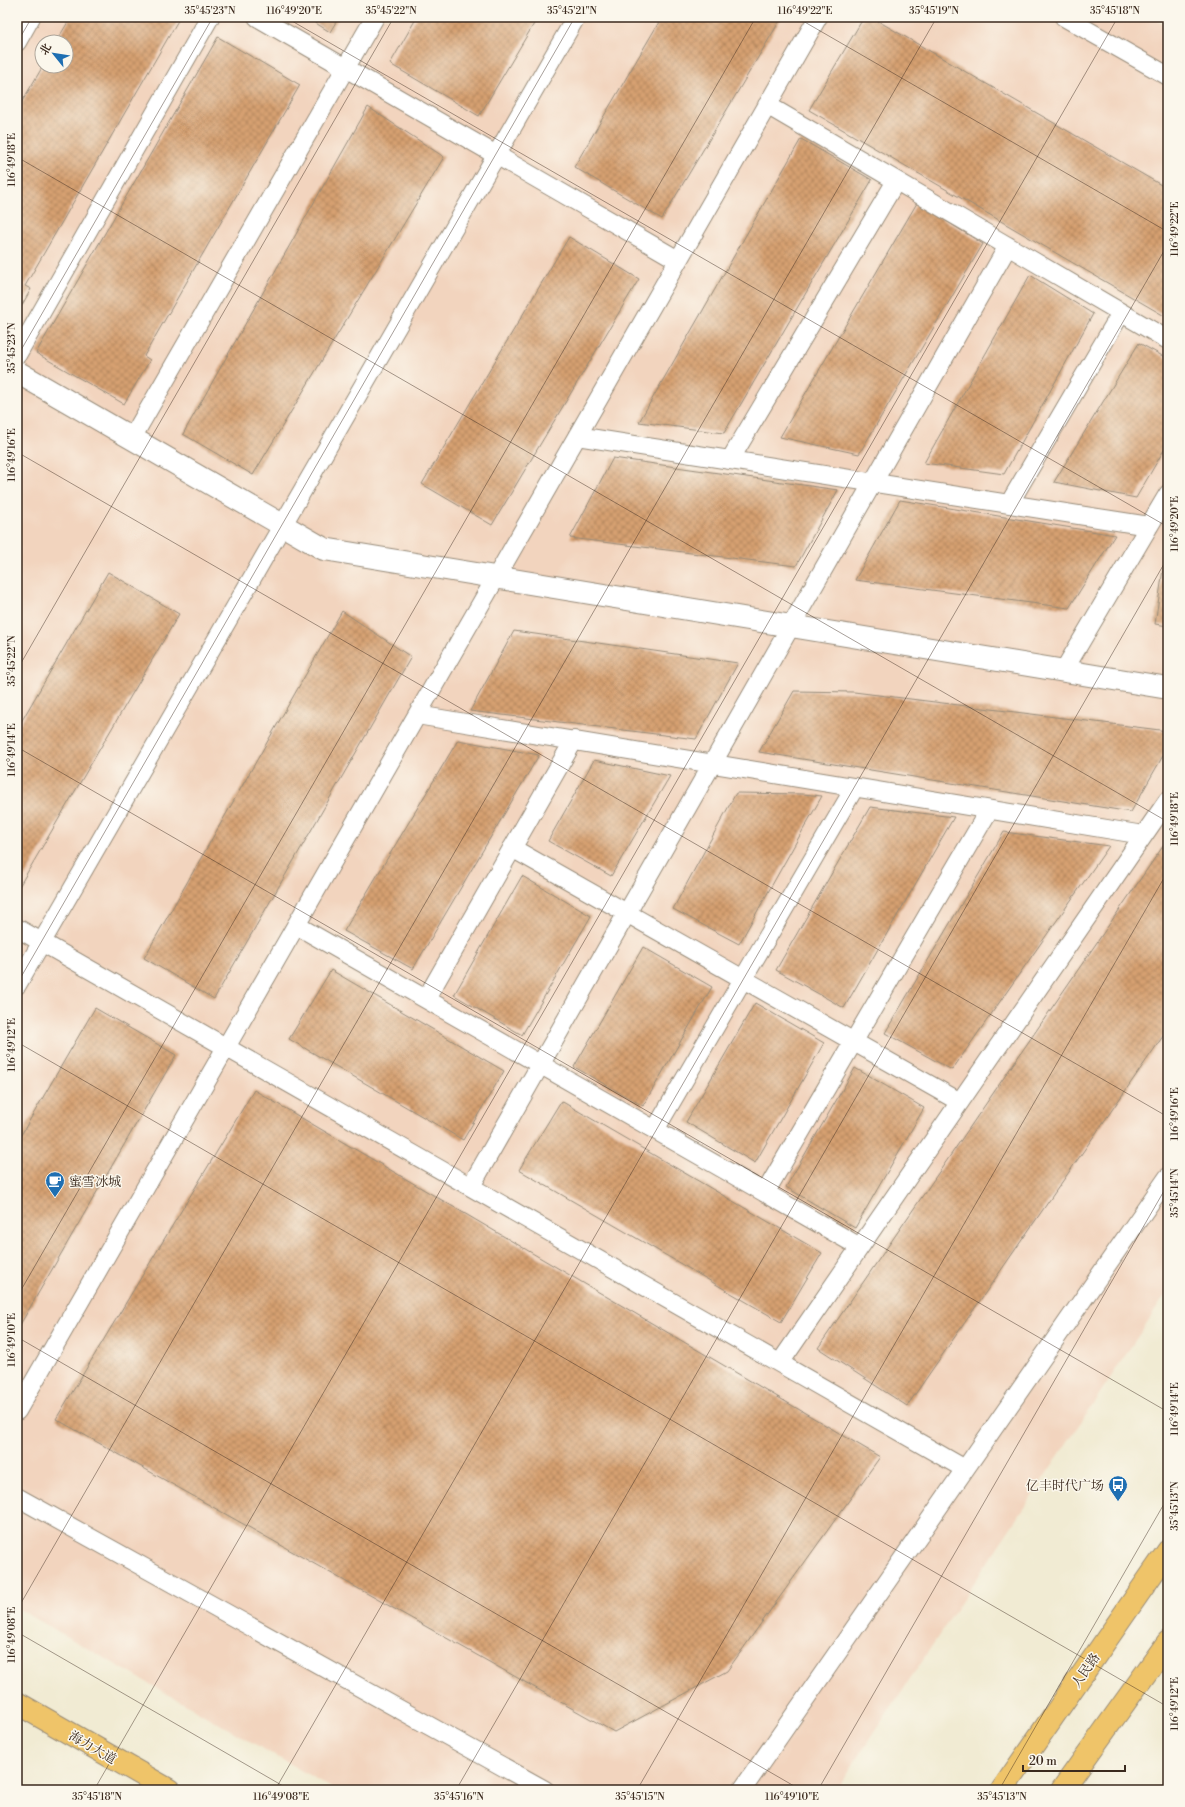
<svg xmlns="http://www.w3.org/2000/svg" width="1185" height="1807" font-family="'Libre Bodoni','Noto Serif SC',serif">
  <defs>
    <pattern id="building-cross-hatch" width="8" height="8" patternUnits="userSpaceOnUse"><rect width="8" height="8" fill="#d6a071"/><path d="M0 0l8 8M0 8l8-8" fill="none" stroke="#af835c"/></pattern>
  </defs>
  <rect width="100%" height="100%" fill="#fbf7ec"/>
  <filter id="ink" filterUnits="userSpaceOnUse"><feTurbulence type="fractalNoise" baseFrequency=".025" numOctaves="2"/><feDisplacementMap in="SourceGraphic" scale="8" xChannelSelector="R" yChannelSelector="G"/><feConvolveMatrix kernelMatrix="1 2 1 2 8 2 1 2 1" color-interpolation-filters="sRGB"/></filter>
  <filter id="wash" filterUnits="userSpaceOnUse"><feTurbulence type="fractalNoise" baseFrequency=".012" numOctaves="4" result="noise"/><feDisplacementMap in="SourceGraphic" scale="16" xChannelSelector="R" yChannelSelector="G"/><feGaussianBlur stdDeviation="0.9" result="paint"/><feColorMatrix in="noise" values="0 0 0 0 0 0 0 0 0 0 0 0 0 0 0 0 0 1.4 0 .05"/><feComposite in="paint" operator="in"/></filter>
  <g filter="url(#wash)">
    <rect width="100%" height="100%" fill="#f1ebd3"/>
    <path fill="#f2d4be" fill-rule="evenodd" d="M17,17H1150L1168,27V1291L836,1790H335L17,1608ZM42,42H66V66H42Z"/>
    <g id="blocks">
      <path fill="url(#building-cross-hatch)" d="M71,17H180L25,286L31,289L17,314V110L43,66H66V42H56Z
        M306,17H339L330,32Z
        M417,17H538L479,116L390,64Z
        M662,17H782L662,219L574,167Z
        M864,17H871L1168,189V318L809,110Z
        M218,37L300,85L144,356L150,360L124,404L36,353Z
        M368,107L444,157L253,475L183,434Z
        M801,139L872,180L724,433L639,422Z
        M917,203L983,244L859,454L780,437Z
        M569,237L639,279L492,525L422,484Z
        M1030,275L1093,314L1004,474L924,463Z
        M1139,343L1168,359V443L1136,498L1054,482Z
        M613,458L838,490L796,566L570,538Z
        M900,500L1115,535L1069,608L855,580Z
        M1168,550V626L1155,624L1165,556Z
        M108,572L179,614L17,890V729Z
        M342,611L411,657L214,999L144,958Z
        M514,631L738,663L696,739L470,711Z
        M794,691L854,692L1168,731V747L1131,812L759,752Z
        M458,740L539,755L413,969L344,931Z
        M594,760L670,776L611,876L548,841Z
        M736,793L803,794L822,796L739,944L673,909Z
        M870,807L954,817L844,1008L776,970Z
        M1004,832L1109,846L952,1070L885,1033Z
        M1168,839V1029L907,1406L818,1348Z
        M522,876L591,916L522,1035L454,995Z
        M643,947L712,987L643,1106L574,1067Z
        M331,970L504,1071L463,1140L289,1039Z
        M755,1003L824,1043L755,1163L686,1122Z
        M95,1008L176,1055L17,1330V1142Z
        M855,1068L924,1108L855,1228L786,1187Z
        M254,1090L880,1457L727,1671L614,1732L56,1419Z
        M561,1101L822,1253L781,1322L519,1170Z"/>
    </g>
  </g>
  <g filter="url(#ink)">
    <use href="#blocks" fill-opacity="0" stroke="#968a78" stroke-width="1"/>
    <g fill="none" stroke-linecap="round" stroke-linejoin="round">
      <g stroke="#968a78" stroke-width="20">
        <path id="lane" d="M257,17L678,260
          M1064,17L1168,76
          M17,42L31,17
          M767,105L1168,340
          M17,355L210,17
          M577,436L1149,526
          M132,438L375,17
          M730,460L896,181
          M1009,504L1121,313
          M1064,670L1168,494
          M417,715L1143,835
          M512,848L960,1102
          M296,925L860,1247
          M17,928L965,1469
          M17,985L576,17
          M426,999L574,740
          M655,1130L855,787
          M471,1186L1008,246
          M765,1193L989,810
          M780,1363L1168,800
          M17,1411L818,17
          M17,1497L545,1790
          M742,1790L1168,1177"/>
      </g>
      <g stroke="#968a78" stroke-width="24">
        <path id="street" d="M17,372L324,549L1168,688"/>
      </g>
      <g stroke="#968a78" stroke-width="24">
        <path id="primary" d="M17,1703L169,1790
          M1002,1790L1168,1551
          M1062,1790L1168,1642"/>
      </g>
      <use href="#lane" stroke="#fff" stroke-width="18"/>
      <use href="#street" stroke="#fff" stroke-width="22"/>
      <use href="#primary" stroke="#efc469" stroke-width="22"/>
    </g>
  </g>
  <path fill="none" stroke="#3b2a1e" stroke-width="1" stroke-opacity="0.45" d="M285,17L1168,527M796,17L1168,232M17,43L32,17M17,157L1168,822M17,357L213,17M17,452L1168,1117M17,670L394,17M17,747L1168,1412M17,984L575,17M17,1042L1168,1707M17,1297L756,17M17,1337L801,1790M17,1610L937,17M17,1632L290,1790M94,1790L1118,17M275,1790L1168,244M456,1790L1168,557M637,1790L1168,871M818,1790L1168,1184M999,1790L1168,1497"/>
  <defs>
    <g id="cafe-pin" transform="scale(1)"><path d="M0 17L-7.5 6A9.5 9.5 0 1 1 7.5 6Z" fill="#1f6fb2" stroke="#fbf7ec"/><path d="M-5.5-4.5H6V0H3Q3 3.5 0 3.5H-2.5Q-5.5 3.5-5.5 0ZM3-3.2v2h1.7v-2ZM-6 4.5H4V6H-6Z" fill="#fff"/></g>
    <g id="bus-pin" transform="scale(1)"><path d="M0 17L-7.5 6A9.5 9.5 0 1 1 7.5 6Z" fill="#1f6fb2" stroke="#fbf7ec"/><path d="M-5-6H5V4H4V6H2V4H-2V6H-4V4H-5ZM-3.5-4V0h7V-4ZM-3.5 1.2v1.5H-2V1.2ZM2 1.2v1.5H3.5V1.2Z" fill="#fff"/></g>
  </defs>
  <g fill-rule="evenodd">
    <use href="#cafe-pin" x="55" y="1181"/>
    <use href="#bus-pin" x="1118" y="1485"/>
  </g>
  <g text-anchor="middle" stroke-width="3" stroke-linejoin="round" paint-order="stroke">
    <g font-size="13" fill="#3b2a1e" stroke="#fbf7ec" text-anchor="start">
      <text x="69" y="1186">蜜雪冰城</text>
      <text x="1104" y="1490" text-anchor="end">亿丰时代广场</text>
    </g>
    <g font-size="13" fill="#3b2a1e" stroke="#fbf7ec">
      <text transform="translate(1085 1670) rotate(-55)" y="5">人民路</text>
      <text transform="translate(93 1747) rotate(30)" y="5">海力大道</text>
    </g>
  </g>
  <rect width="1185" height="1807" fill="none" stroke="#fbf7ec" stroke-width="44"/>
  <g transform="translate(54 54) rotate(300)"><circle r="19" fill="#fbf7ec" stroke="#aea59a"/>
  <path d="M0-3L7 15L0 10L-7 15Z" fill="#1f6fb2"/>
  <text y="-6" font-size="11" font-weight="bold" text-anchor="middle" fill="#3b2a1e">北</text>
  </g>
  <path d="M1023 1765v6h102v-6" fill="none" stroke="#3b2a1e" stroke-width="2"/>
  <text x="1029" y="1765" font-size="12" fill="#3b2a1e" stroke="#fbf7ec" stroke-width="3" paint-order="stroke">20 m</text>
  <rect x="22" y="22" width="1141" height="1763" fill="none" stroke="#3b2a1e" stroke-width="1.5"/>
  <g font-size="10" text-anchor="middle" fill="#3b2a1e">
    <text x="210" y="14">35°45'23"N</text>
    <text x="294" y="14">116°49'20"E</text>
    <text x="391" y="14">35°45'22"N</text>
    <text x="572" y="14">35°45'21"N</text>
    <text x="805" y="14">116°49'22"E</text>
    <text x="934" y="14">35°45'19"N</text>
    <text x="1115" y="14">35°45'18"N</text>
    <text transform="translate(11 160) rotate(-90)" y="4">116°49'18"E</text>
    <text transform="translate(1174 229) rotate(-90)" y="4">116°49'22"E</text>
    <text transform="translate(11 348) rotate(-90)" y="4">35°45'23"N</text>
    <text transform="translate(11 455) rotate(-90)" y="4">116°49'16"E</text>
    <text transform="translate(1174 524) rotate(-90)" y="4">116°49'20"E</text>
    <text transform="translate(11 661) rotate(-90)" y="4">35°45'22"N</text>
    <text transform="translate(11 750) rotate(-90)" y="4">116°49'14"E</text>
    <text transform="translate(1174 819) rotate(-90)" y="4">116°49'18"E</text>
    <text transform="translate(11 1045) rotate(-90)" y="4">116°49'12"E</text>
    <text transform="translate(1174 1114) rotate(-90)" y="4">116°49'16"E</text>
    <text transform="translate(1174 1193) rotate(-90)" y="4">35°45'14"N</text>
    <text transform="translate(11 1340) rotate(-90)" y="4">116°49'10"E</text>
    <text transform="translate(1174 1409) rotate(-90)" y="4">116°49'14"E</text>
    <text transform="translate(1174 1506) rotate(-90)" y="4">35°45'13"N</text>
    <text transform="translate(11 1635) rotate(-90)" y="4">116°49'08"E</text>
    <text transform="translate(1174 1704) rotate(-90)" y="4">116°49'12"E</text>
    <text x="97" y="1800">35°45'18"N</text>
    <text x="281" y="1800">116°49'08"E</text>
    <text x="459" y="1800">35°45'16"N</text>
    <text x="640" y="1800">35°45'15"N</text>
    <text x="792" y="1800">116°49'10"E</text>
    <text x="1002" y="1800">35°45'13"N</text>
  </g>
</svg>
